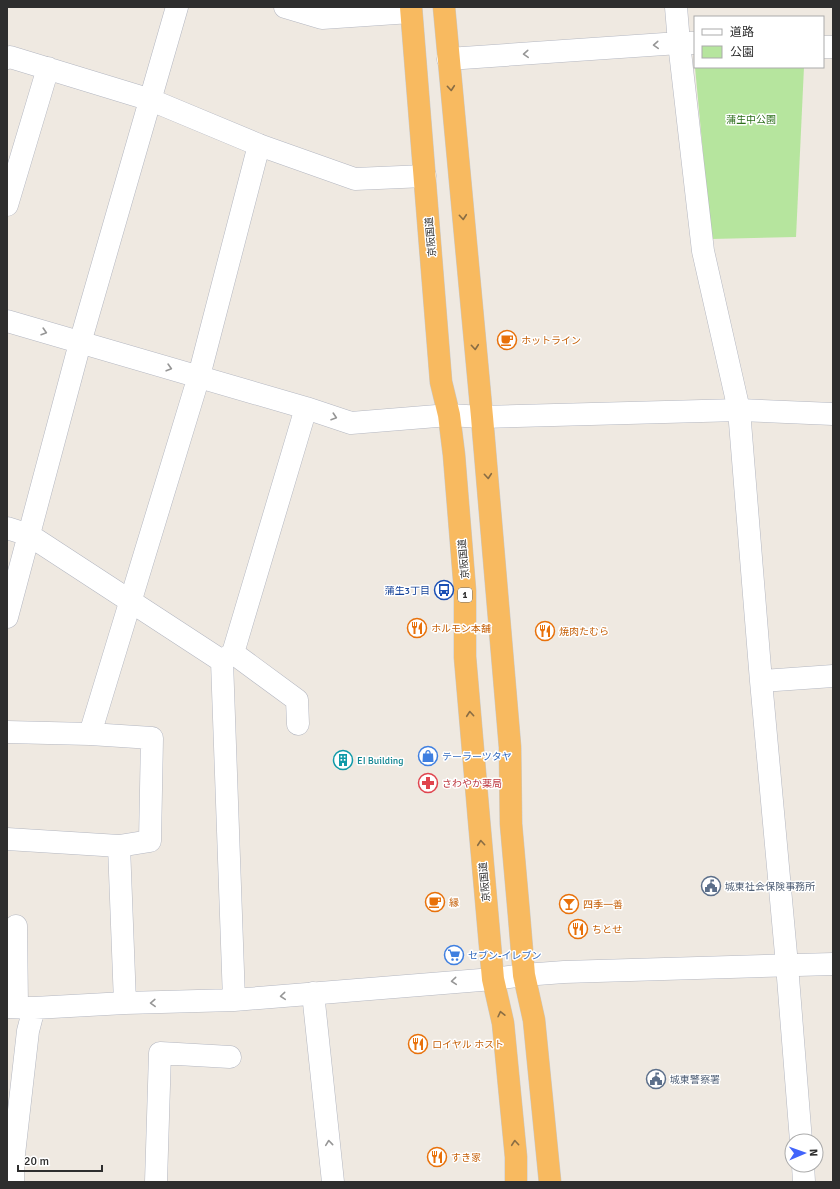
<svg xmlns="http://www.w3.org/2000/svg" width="840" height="1189" font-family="Signika,'Noto Sans JP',sans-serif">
  <rect width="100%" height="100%" fill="#efe9e1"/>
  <path fill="#b6e59e" d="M695,67H804L796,237L711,239Z"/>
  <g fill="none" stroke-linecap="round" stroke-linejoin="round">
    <g stroke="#b4b7c1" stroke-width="23">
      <path id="minor" d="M285,7L322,18L411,12
        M676,7L679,43L703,251L739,410L761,681L787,965L801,1141
        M823,47H833
        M7,58L10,57L151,100L259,145L355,179L425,176
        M448,59L679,43H695
        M7,205L48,68
        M7,321L306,408L351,423L449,415
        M7,528L29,535L222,661L234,1000
        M7,617L80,343L177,7
        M233,653L297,700L298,724
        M222,661L233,653L306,408
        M761,681L833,676
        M7,732L90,734L152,738L150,841L119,846L125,1003
        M90,734L199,376L259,145
        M7,839L119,846
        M16,926L17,1007
        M313,993L333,1182
        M7,1007L34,1008L125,1003L234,1000L493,979
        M803,1165L804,1182
        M13,1182V1163L28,1031L34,1008
        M156,1182L160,1053L230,1057"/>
    </g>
    <g stroke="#b4b7c1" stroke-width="23">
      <path id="tertiary" d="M449,415L482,417L739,410L833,414
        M493,979L524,975L564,972L833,964"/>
    </g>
    <g stroke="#c9c9c9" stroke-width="23">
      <path id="trunk" d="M411,7L441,382L449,415L454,455L465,591V657L479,820L493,979L503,1023L516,1157V1182
        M444,7L482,417L510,747L511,824L519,915L524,975L534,1020L550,1182"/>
    </g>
    <use href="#minor" stroke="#fff" stroke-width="22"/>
    <use href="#tertiary" stroke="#fff" stroke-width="22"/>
    <use href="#trunk" stroke="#f8ba60" stroke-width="22"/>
  </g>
  <defs><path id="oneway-chevron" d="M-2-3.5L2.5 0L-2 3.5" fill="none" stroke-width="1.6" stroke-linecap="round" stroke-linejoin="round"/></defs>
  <g stroke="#969696">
    <use href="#oneway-chevron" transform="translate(656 45) rotate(176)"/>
    <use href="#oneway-chevron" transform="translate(526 54) rotate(176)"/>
    <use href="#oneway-chevron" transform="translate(44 332) rotate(17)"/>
    <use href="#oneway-chevron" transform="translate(169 368) rotate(16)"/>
    <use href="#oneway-chevron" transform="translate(334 417) rotate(18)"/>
    <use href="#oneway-chevron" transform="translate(454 981) rotate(175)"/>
    <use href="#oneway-chevron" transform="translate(283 996) rotate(175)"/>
    <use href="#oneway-chevron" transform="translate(153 1003) rotate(178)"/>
    <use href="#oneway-chevron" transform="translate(329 1143) rotate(-96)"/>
  </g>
  <g stroke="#896d44">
    <use href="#oneway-chevron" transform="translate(451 88) rotate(85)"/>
    <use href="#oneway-chevron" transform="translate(463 217) rotate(85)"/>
    <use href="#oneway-chevron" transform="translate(475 347) rotate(85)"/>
    <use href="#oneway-chevron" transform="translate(488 476) rotate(85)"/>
    <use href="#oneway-chevron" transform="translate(470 714) rotate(-95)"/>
    <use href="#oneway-chevron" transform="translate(481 843) rotate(-95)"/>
    <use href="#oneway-chevron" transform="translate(501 1014) rotate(-103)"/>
    <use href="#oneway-chevron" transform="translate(515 1143) rotate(-95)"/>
  </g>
  <defs>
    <g id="cafe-ring" transform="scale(1)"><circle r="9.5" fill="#fff" stroke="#e8710a" stroke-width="1.5"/><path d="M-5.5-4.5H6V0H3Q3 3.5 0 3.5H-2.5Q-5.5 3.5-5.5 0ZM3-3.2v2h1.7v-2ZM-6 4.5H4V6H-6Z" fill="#e8710a"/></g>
    <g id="bus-ring" transform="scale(1)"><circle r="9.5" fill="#fff" stroke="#1a4fb4" stroke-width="1.5"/><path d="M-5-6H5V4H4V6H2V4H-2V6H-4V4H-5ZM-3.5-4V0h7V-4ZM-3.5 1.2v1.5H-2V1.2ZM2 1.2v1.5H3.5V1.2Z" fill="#1a4fb4"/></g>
    <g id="restaurant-ring" transform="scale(1)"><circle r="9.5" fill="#fff" stroke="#e8710a" stroke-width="1.5"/><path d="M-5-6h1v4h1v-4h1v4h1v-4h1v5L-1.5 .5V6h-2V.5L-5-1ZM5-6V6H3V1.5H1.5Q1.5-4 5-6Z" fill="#e8710a"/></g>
    <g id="shop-ring" transform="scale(1)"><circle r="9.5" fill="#fff" stroke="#3f7fe0" stroke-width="1.5"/><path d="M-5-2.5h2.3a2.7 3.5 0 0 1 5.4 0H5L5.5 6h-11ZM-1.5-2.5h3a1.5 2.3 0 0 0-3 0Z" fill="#3f7fe0"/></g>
    <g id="building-ring" transform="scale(1)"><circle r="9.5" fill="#fff" stroke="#0f9aa8" stroke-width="1.5"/><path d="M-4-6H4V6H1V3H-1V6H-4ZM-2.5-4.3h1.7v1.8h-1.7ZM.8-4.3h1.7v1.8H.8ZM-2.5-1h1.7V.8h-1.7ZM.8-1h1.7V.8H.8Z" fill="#0f9aa8"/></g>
    <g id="pharmacy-ring" transform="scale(1)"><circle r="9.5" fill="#fff" stroke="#e0444e" stroke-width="1.5"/><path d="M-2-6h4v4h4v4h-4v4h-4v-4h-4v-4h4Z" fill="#e0444e"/></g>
    <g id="civic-ring" transform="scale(1)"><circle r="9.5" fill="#fff" stroke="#5c6f8a" stroke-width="1.5"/><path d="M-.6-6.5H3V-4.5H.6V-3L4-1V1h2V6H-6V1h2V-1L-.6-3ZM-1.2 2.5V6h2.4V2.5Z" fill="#5c6f8a"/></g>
    <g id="bar-ring" transform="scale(1)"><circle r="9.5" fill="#fff" stroke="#e8710a" stroke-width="1.5"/><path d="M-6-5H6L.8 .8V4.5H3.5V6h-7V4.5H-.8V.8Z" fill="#e8710a"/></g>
    <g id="supermarket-ring" transform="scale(1)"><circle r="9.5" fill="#fff" stroke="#3f7fe0" stroke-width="1.5"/><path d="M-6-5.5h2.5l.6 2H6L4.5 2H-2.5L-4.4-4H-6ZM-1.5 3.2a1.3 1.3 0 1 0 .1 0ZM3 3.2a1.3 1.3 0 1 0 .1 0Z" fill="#3f7fe0"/></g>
  </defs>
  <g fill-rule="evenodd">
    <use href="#cafe-ring" x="507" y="340"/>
    <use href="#bus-ring" x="444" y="590"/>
    <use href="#restaurant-ring" x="417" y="628"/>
    <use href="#restaurant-ring" x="545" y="631"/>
    <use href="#shop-ring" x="428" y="756"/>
    <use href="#building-ring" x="343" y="760"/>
    <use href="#pharmacy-ring" x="428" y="783"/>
    <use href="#civic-ring" x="711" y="886"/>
    <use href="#cafe-ring" x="435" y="902"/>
    <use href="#bar-ring" x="569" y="904"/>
    <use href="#restaurant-ring" x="578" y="929"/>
    <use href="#supermarket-ring" x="454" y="955"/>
    <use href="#restaurant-ring" x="418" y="1044"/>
    <use href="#civic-ring" x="656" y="1079"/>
    <use href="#restaurant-ring" x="437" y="1157"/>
  </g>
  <g text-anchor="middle" stroke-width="3" stroke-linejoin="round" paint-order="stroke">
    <rect fill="#fff" stroke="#6d6d6d" stroke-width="1" x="458" y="588" width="14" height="14" rx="3"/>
    <g font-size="9" font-weight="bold" fill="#2e2e2e">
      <text x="465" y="598">1</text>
    </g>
    <g font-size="10" fill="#2c6e1b" stroke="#fff">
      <text x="751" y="123">蒲生中公園</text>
    </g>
    <g font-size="10" fill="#2e2e2e" stroke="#fff">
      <text transform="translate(430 237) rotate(-95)" y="4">京阪国道</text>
      <text transform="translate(463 559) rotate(-95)" y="4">京阪国道</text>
      <text transform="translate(484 882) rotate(-95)" y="4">京阪国道</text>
    </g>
    <g font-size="10" fill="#c56008" stroke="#fff" text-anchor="start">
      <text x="521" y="344">ホットライン</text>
      <text x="431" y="632">ホルモン本舗</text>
      <text x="559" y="635">焼肉たむら</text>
      <text x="449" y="906">縁</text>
      <text x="583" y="908">四季一善</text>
      <text x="592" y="933">ちとせ</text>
      <text x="432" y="1048">ロイヤル ホスト</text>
      <text x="451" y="1161">すき家</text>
    </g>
    <g font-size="10" fill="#164399" stroke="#fff" text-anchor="end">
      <text x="430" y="594">蒲生3丁目</text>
    </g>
    <g font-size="10" fill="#366cbe" stroke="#fff" text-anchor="start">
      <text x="442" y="760">テーラーツタヤ</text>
      <text x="468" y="959">セブン-イレブン</text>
    </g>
    <g font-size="10" fill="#0d838f" stroke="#fff" text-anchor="start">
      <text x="357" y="764">EI Building</text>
    </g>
    <g font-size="10" fill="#be3a42" stroke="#fff" text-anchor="start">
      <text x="442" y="787">さわやか薬局</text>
    </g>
    <g font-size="10" fill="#4e5e75" stroke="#fff" text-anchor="start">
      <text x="725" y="890">城東社会保険事務所</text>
      <text x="670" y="1083">城東警察署</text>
    </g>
  </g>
  <rect width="840" height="1189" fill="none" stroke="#2e2e2e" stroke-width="16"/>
  <rect x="694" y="16" width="130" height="52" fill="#ffffff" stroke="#ababab"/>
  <rect x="702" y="29" width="20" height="6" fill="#ffffff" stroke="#ababab"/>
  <text x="730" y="36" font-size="12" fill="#2e2e2e">道路</text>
  <rect x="702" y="46" width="20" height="12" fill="#b6e59e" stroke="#ababab"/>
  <text x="730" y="56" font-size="12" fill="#2e2e2e">公園</text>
  <g transform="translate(804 1153) rotate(88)"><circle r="19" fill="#ffffff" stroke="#ababab"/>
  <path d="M0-3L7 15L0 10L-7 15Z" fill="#4264fb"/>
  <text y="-6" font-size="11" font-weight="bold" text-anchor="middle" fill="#2e2e2e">N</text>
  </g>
  <path d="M18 1165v6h84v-6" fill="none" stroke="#2e2e2e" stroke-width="2"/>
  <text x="24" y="1165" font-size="12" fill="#2e2e2e" stroke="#ffffff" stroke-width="3" paint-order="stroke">20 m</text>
</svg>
